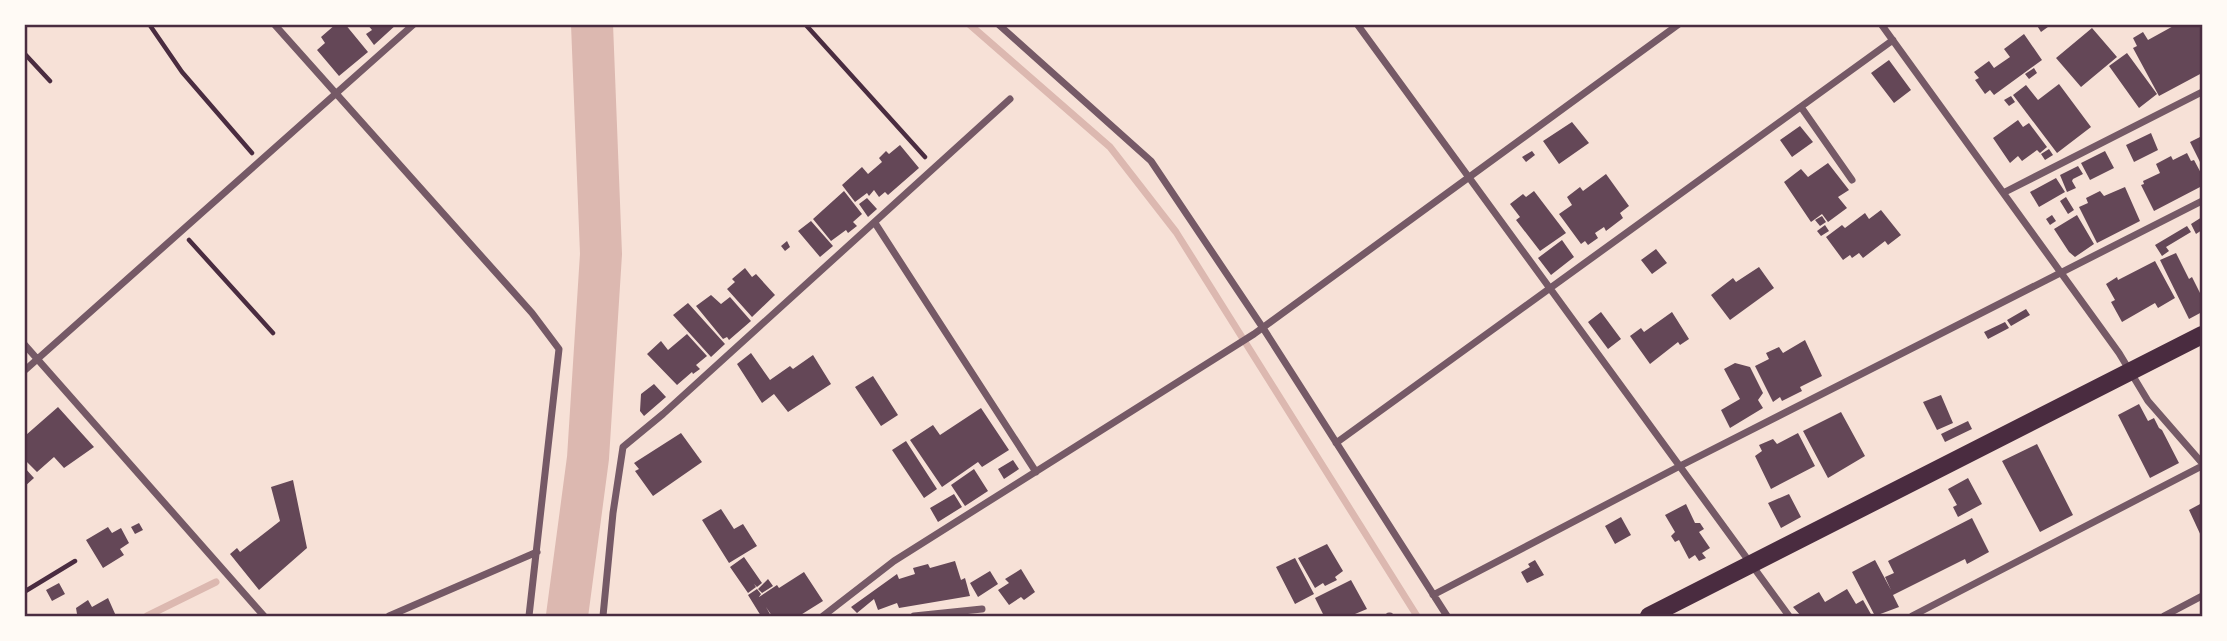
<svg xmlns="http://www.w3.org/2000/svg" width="2227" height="641" font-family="Jost,sans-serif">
  <rect width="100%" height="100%" fill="#f7e1d7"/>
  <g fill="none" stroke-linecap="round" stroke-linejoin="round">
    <path stroke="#dcb8b0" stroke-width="7" d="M969,24L1110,147L1176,232L1417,616
      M147,616L216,582"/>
    <path stroke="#dcb8b0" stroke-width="42" d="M567,616L588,458L601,254L592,24"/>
  </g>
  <path fill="#644757" d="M336,24H345L368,52L339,76L317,50L325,43L321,37Z
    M367,24H397L374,45L366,34L372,30Z
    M2036,24H2052L2041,32Z
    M2177,24H2202V73L2159,96L2133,48L2137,46L2133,38L2143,32L2148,40Z
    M2092,28L2117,57L2081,87L2056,58Z
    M2024,34L2042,60L1994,95L1990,90L1985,94L1975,80L1979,78L1974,72L1989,61L1994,68L2010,57L2004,49Z
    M2127,53L2157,94L2139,108L2109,66Z
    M1889,60L1911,90L1894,103L1871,73Z
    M2034,68L2037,73L2029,79L2025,74Z
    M2059,84L2091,127L2057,153L2013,95L2026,85L2038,100Z
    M2011,96L2015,102L2009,106L2004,100Z
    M2018,120L2023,127L2029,123L2047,147L2040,153L2037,150L2022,161L2018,156L2010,163L1993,138Z
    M1572,122L1589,143L1559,164L1543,141Z
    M1800,126L1813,142L1792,157L1780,140Z
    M2151,133L2158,150L2134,162L2126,145Z
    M2202,136V166L2190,142Z
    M900,145L919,168L888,195L885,192L879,197L874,190L869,196L867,193L855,202L842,185L862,167L868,174L882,162L879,158L886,151L889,154Z
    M2049,149L2053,155L2045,160L2041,154Z
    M1532,151L1535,155L1526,162L1522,157Z
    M2105,151L2114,168L2090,180L2081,163Z
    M2187,153L2191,161L2194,160L2202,175V186L2154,211L2141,185L2144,184L2143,181L2160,173L2156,164L2171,156L2173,160Z
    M1828,163L1849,190L1838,197L1847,208L1828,222L1822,214L1811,222L1784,182L1801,169L1808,177Z
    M2078,166L2083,174L2073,179L2072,181L2076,188L2067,192L2060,175Z
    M1606,174L1629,206L1620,213L1623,218L1606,231L1604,227L1595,233L1598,238L1588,245L1585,241L1581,244L1559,214L1572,205L1567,197L1580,187L1583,191Z
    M2056,178L2065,192L2039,207L2030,192Z
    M2125,187L2140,221L2097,243L2079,207L2088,203L2086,198L2100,191L2104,196Z
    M844,191L862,214L853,222L857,226L848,233L846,230L831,241L813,219Z
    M1534,191L1566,233L1540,251L1516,220L1520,217L1510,204L1523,194L1526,197Z
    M2066,197L2074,210L2068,214L2060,201Z
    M867,198L877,209L868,217L859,204Z
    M1881,210L1901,235L1888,245L1885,241L1863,258L1859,253L1852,258L1850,255L1843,260L1826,237L1842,225L1845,228L1865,213L1869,219Z
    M2052,215L2056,221L2050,225L2046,219Z
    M2077,215L2094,244L2075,257L2069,252L2054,229Z
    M1822,216L1826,222L1820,226L1815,220Z
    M2202,217V230L2196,234L2191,224Z
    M811,221L833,246L820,257L798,231Z
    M1825,225L1829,231L1821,236L1817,231Z
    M2187,226L2191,232L2166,247L2169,251L2162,256L2155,245Z
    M1562,240L1574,257L1551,275L1538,258Z
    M787,241L790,247L785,251L781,246Z
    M1656,249L1667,263L1652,274L1641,260Z
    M2176,253L2189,279L2192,277L2202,297V312L2189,319L2160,260Z
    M2155,261L2175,298L2158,308L2155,303L2122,322L2111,302L2115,300L2106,284L2117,277L2118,280Z
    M1759,267L1774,288L1730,320L1711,295L1733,278L1736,282Z
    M745,268L752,277L756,274L775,295L752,317L727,289L735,282L732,279Z
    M711,295L721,304L730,297L751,321L729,340L727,337L723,339L696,306Z
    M688,303L725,344L711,357L673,315Z
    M2026,309L2030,315L2011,326L2007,320Z
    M1601,312L1621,339L1608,349L1588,322Z
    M1672,312L1689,339L1680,345L1678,342L1650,364L1630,336L1641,328L1644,332Z
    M2005,322L2009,328L1988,339L1984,332Z
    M687,334L707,356L696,365L700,369L693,374L692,372L677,385L647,354L661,341L668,350Z
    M1805,340L1822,376L1800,387L1802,391L1782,401L1780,397L1773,402L1755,366L1769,359L1766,353L1779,347L1783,353Z
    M751,353L770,380L790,366L793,369L813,355L831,384L788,412L774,394L762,403L737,364Z
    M1735,363L1750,367L1763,393L1758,400L1763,408L1730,428L1721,410L1740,399L1724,369Z
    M873,376L898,415L881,426L855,387Z
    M654,384L666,397L644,416L640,411L641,394Z
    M1941,395L1953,423L1937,430L1923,402Z
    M2139,404L2148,421L2154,418L2159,428L2162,430L2179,463L2150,478L2118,415Z
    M58,407L94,447L64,468L54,457L37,472L24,459V433L26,435Z
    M981,408L1009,450L982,467L978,462L942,487L910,440L933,425L940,435Z
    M1841,412L1865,456L1828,478L1803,431Z
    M1968,421L1972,429L1945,442L1941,434Z
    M681,433L702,462L653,496L635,471L639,469L634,463Z
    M1798,433L1815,466L1771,489L1755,456L1762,451L1759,445L1773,439L1777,444Z
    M906,441L937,489L924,498L892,450Z
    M2037,444L2073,515L2040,532L2002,461Z
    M1013,460L1019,469L1004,479L998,469Z
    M24,467L34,478L24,487Z
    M974,469L988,491L965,506L951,485Z
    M1968,478L1982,504L1958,517L1953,507L1957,505L1948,489Z
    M293,480L307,548L259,590L230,554L237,548L240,552L280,521L271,487Z
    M954,494L962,507L938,522L930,508Z
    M1789,494L1801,517L1781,528L1768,503Z
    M2202,503V538L2189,510Z
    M1686,504L1695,523H1700L1704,529L1699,532L1710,548L1702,553L1706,558L1699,561L1695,555L1689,559L1679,540L1675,542L1671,536L1675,532L1665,515Z
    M721,509L734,529L743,524L757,546L729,563L702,520Z
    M1621,517L1631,535L1615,544L1605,526Z
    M1972,518L1989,552L1967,564L1965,559L1893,595L1899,607L1875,616L1852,572L1875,560L1891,590L1885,577L1894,573L1888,561Z
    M139,523L143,530L135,534L131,527Z
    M108,527L112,533L121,528L129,543L120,549L124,555L103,568L86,540Z
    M1327,544L1343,571L1335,577L1337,580L1325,586L1323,583L1315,588L1298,558Z
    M744,557L762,583L757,587L754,584L756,587L748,593L730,567Z
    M1295,558L1314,594L1295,604L1276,567Z
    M1535,560L1544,575L1527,583L1521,572L1530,567L1528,564Z
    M955,561L961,580L965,578L970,596L899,608L897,603L878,610L874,599L857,613L851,607L897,574L899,579L915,574L913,568L928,564L930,568Z
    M1021,569L1035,592L1024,600L1021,597L1009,605L998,590L1009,583L1005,579Z
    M990,571L998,584L978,597L970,583Z
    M804,572L823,601L799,616H772L766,607L771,616H761L748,595L757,589L761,594L759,597L777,585L779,588Z
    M768,579L773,586L762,593L758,589Z
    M1351,580L1367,609L1355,614V616H1324L1315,598Z
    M59,583L65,594L52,601L46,590Z
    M1847,589L1856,604L1863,600L1872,616H1801L1793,607L1819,592L1825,602Z
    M108,598L116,616H72L77,614L76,608L88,600L92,607Z"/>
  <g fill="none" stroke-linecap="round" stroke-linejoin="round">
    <path stroke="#4a2c40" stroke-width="4.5" d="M149,24L182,72L252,153
      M805,24L925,157
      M24,53L50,81
      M189,240L273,333
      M24,592L75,561"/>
    <path stroke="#755966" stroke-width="7" d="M274,24L532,313L559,349L529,616
      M998,24L1151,161L1263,328L1447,616
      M1357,24L1789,616
      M1881,24L2119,353L2148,401L2202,463
      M1801,107L1852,180
      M2005,192L2202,92
      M875,223L1036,472
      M24,344L264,616
      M24,371L414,24
      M1336,443L1893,40
      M1433,595L1680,466L2202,201
      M389,616L537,552
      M603,616L613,513L623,447L663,414L1010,99
      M823,616L894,561L1254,334L1679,24
      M914,616L982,609
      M1389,616H1390
      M1912,616L2202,466
      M2164,616L2202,596"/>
    <path stroke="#4a2c40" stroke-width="18" d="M1649,616L2202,335"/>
  </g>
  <rect width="2227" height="641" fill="none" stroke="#fffaf5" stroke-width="52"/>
  <rect x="26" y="26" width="2175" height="589" fill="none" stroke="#4a2c40" stroke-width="2.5"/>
</svg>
